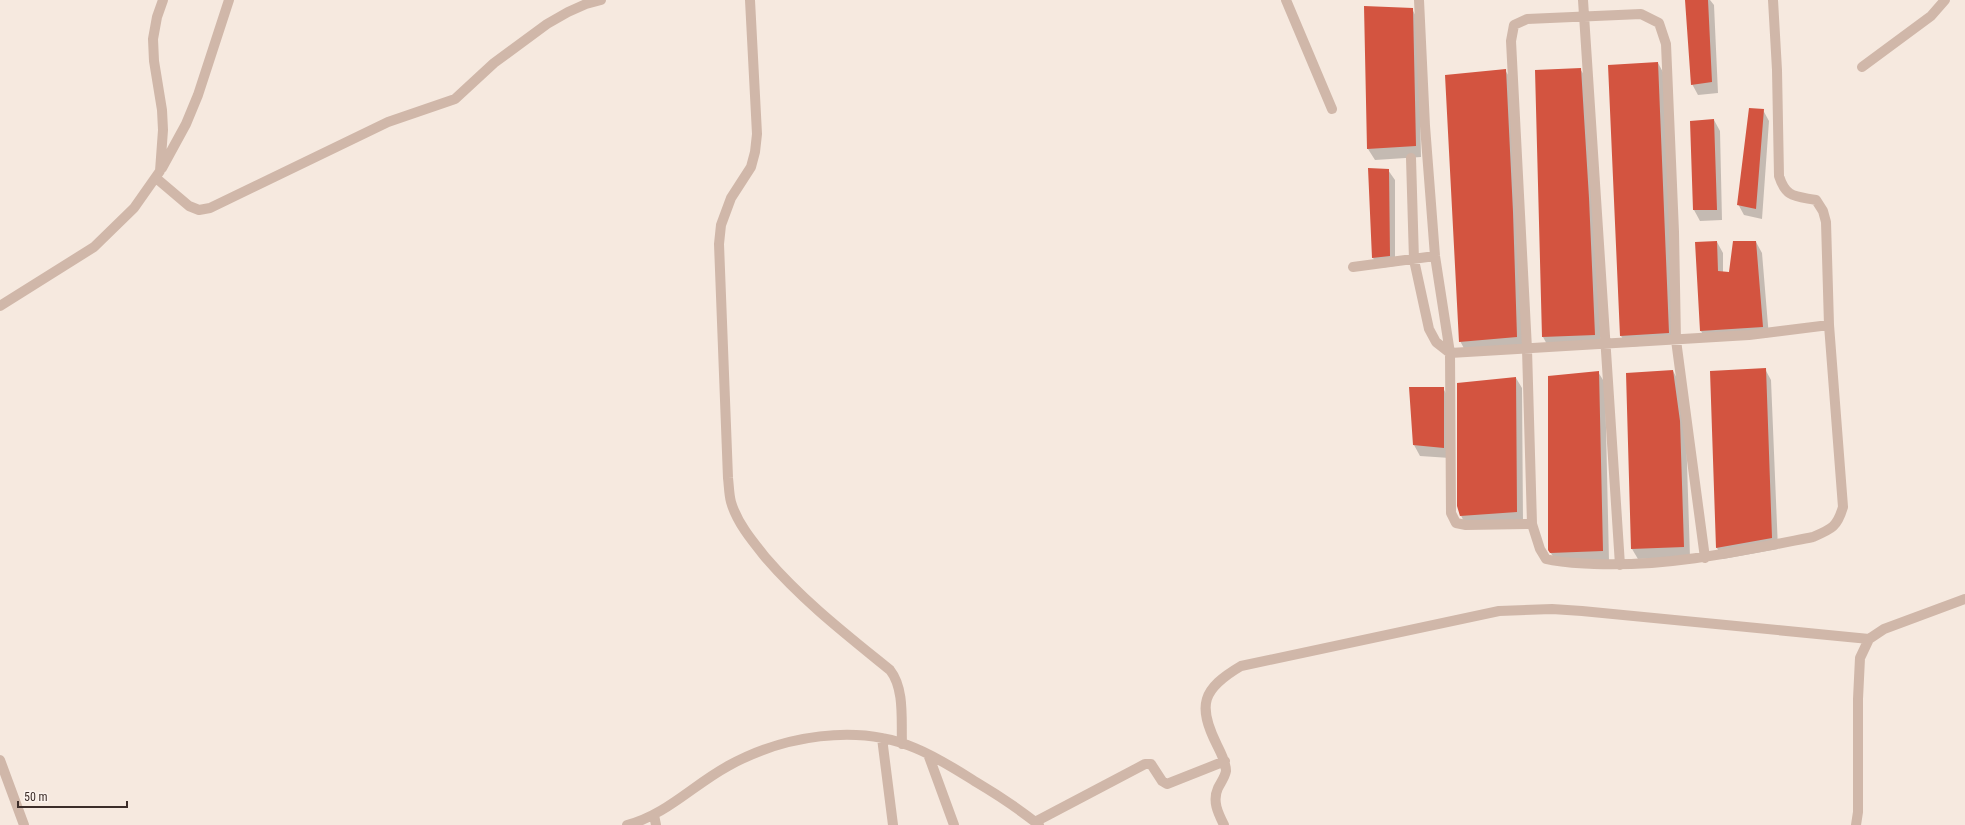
<svg xmlns="http://www.w3.org/2000/svg" width="1965" height="825" font-family="'Roboto Condensed',sans-serif">
  <rect width="100%" height="100%" fill="#f6e9df"/>
  <path fill="#0003" d="M1686,0H1710L1714,5L1718,93L1698,95L1692,84Z
    M1412,9L1418,20L1421,157L1375,160L1368,149Z
    M1658,63L1664,74L1674,343L1628,347L1621,336L1609,66Z
    M1580,69L1587,79L1601,345L1549,348L1543,337Z
    M1505,70L1512,81L1523,347L1466,352L1460,341Z
    M1763,110L1769,121L1762,219L1744,215L1738,204Z
    M1714,120L1720,131L1722,220L1700,221L1694,210Z
    M1388,170L1395,180V266L1380,268L1373,258Z
    M1717,242L1723,253V272L1730,273L1756,242L1762,253L1769,337L1707,342L1701,331L1696,243Z
    M1765,369L1771,380L1778,549L1723,559L1717,548L1711,372Z
    M1673,371L1679,382L1686,432L1690,557L1638,559L1632,549Z
    M1598,372L1605,383L1609,561L1557,563L1549,550Z
    M1516,378L1522,388L1523,522L1467,527L1459,512L1458,384Z
    M1410,388H1443L1449,399L1450,458L1420,456L1414,445Z"/>
  <path fill="#d35440" d="M1685,0H1708L1712,82L1691,85Z
    M1364,6L1413,8L1416,146L1367,149Z
    M1658,62L1669,333L1620,336L1608,65Z
    M1581,68L1589,198L1595,335L1542,337L1535,70Z
    M1506,69L1513,212L1517,337L1459,342L1445,75Z
    M1749,108L1764,109L1756,209L1737,205Z
    M1714,119L1717,210H1693L1690,121Z
    M1368,168L1389,169L1390,256L1372,258Z
    M1717,241L1718,271L1729,272L1733,241H1756L1763,327L1700,331L1695,242Z
    M1766,368L1772,538L1716,548L1710,371Z
    M1673,370L1680,421L1684,547L1631,549L1626,373Z
    M1599,371L1603,551L1550,553L1548,550V376Z
    M1516,377L1517,512L1460,516L1457,506V383Z
    M1409,387H1444V448L1413,445Z"/>
  <g fill="none" stroke-linecap="round" stroke-linejoin="round">
    <path stroke="#d0b7a9" stroke-width="10" d="M750,0L757,134L755,152L751,167L731,198L721,225L719,244L728,478C729,486 729,495 731,502C737,523 753,542 766,558C803,601 847,635 890,670C905,689 901,721 902,744
      M1286,0L1332,109
      M1419,0L1425,126L1435,256L1450,353L1451,513L1456,523L1466,525L1532,524L1540,549L1546,559C1561,563 1577,563 1594,564C1668,567 1741,551 1813,537C1832,529 1837,527 1843,507L1829,325L1826,222L1823,211L1816,200C1795,196 1786,198 1779,176L1777,70L1773,0
      M1583,0L1620,565
      M1862,67L1931,16L1945,0
      M1411,158L1414,260L1429,329L1436,342L1450,353L1749,335L1829,325
      M162,168L186,124L198,95L229,0
      M156,178L189,206L199,210L210,208L388,122L455,99L494,63L547,24L568,12L586,4L601,0
      M1353,267L1435,256
      M0,306L94,247L134,208L160,171L163,130L162,110L154,61L153,39L157,17L163,0
      M1532,524L1527,349L1511,41L1514,25L1527,19L1641,14L1659,23L1666,44L1674,232L1676,340L1705,558
      M882,738L893,825
      M928,754L954,825
      M0,760L24,825
      M654,815L656,825
      M1035,822L1145,764H1151L1162,781L1167,784L1225,761
      M627,825C666,815 693,785 728,766C782,736 857,723 915,748C937,757 957,770 976,782C998,795 1019,809 1039,825
      M1224,825C1218,813 1212,801 1218,788C1221,782 1225,777 1226,771C1226,762 1221,753 1217,745C1197,705 1202,689 1241,666L1499,611L1552,609L1582,611L1869,639
      M1856,825L1858,812V699L1860,658L1869,639L1884,629L1965,599"/>
  </g>
  <path d="M18 801v6h109v-6" fill="none" stroke="#3c2d29" stroke-width="2"/>
  <text x="24" y="801" font-size="12" fill="#3c2d29" stroke="#fcf3ed" stroke-width="3" paint-order="stroke">50 m</text>
</svg>
